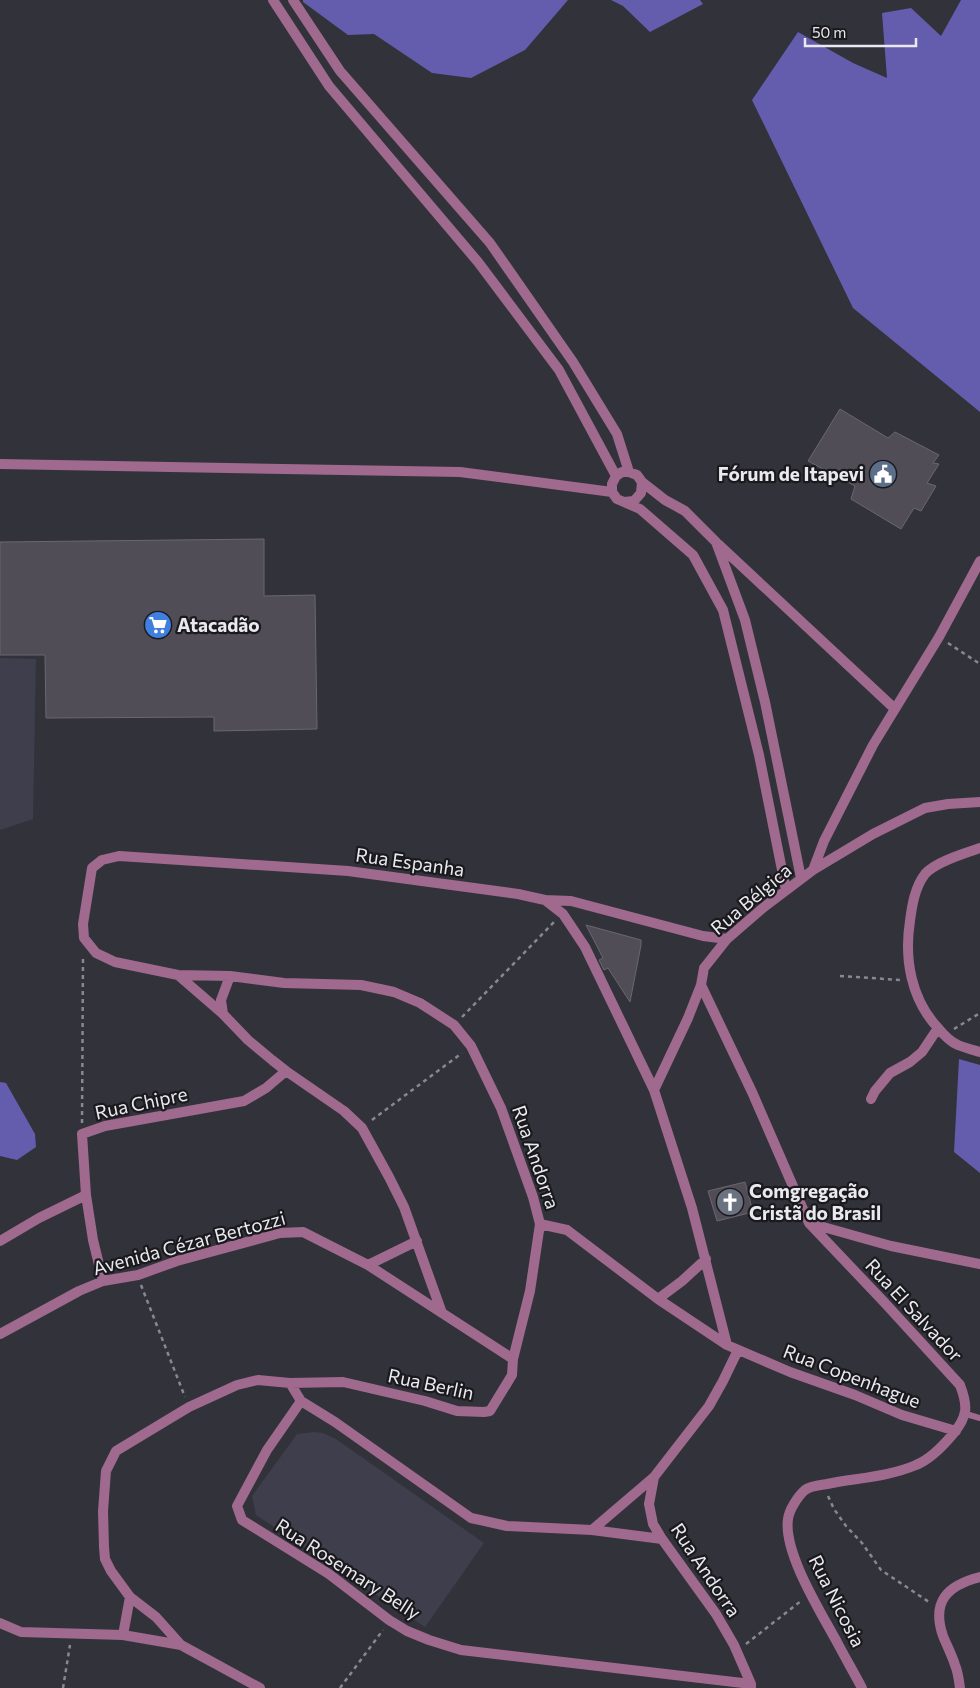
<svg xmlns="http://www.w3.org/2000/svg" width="980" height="1688" font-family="Commissioner,sans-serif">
  <rect width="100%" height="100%" fill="#32323b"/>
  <path fill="#3e3e4c" d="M0,658L36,659L33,819L0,830Z
    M314,1432L323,1433L336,1439L484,1543L425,1627L256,1515L252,1496L297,1434Z"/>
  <path fill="#645cac" d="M303,0H568L525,50L471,78L432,73L374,34L348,35L303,2Z
    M611,0H700L703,4L650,32L623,6Z
    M961,0H980V412L853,308L752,100L798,32L853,63L887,78L882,13L911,8L941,36Z
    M959,1059L980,1065V1173L954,1152Z
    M0,1082L6,1083L35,1134L36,1147L17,1160L0,1156Z"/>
  <path fill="#514d56" stroke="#6b6670" d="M840,409L888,438L895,432L939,455L933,463L939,464L927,483L936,486L921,511L914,508L901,529L851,499L855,486L808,461Z
    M264,539V596L315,595L317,729L214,731V717L46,718L45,655H0V542Z
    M586,925L641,940V945L630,1002L608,968L604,970L599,960L603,958Z
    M745,1182L753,1212L717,1221L708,1191Z"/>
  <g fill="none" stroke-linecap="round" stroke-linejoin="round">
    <path stroke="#888890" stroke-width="2.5" stroke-dasharray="4 4" stroke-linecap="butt" d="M948,643L980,664
      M840,976L901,980
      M462,1017L554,922
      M954,1029L980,1013
      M372,1120L462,1053
      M82,1123L83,958
      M141,1285L185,1397
      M828,1496L834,1509L846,1526L862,1543L881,1570L929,1602
      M746,1644L801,1601
      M63,1688L70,1645
      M340,1688L383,1630"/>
    <path stroke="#9f6a8d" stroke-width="6" d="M966,1414L980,1418"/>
    <path stroke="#9f6a8d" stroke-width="10" d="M273,0L329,86L478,262L559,370L616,476
      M293,0L340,71L490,243L573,362L617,434L629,472
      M0,464L460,472L612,492
      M642,482L665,500L685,511L716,542L745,620L765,702L801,878
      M624,502L634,501L641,493L642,482L637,475L629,472H622L616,476L612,484V492L617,499L640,509L693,555L723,610L759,755L786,890
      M718,544L895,709
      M980,848C965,853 935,862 925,874C915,887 912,905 910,921C904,959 911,999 938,1028C943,1034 950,1042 958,1045C965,1048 973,1050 980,1052
      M813,870L873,834L925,808L948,804L980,802
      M545,900L571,901L703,936L727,939
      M178,975L223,1014L248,1040L272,1060L286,1071L344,1111L362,1128L389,1177L404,1207L442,1313
      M701,985L752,1092L809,1223L891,1246L980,1264
      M223,1014L221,1000L230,976
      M654,1090L688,1018L701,985L704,968L727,939L764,907L813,870L824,841L873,745L939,637L980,561
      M871,1099L875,1091L890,1073L910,1062L922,1052L938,1028
      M809,1223L884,1302L960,1385C968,1406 968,1416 953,1434C943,1446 931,1459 916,1465C888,1477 856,1478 827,1484C821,1485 810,1486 805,1490C798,1496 789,1510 788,1519C783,1553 822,1614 838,1644C846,1659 854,1673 862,1688
      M0,1241L39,1218L86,1195
      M368,1265L417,1241
      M103,1281L93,1240L86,1195L82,1134L105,1126L244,1101L266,1088L286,1071
      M658,1299L682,1281L706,1259
      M0,1334L79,1291L103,1281L138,1275L177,1261L280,1233L303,1232L368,1265L513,1359
      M727,1345L692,1208L654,1090L585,947L563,914L545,900L518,894L348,871L119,856L102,860L92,868L83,924L84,938L96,953L115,962L178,975L230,976L284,983L361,985L394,992L420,1003L454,1025L471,1046L501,1108L533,1197L540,1224L567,1230L658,1299L727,1345L790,1372L855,1395L902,1415L956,1431
      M738,1350L723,1381L709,1406L654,1477L649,1504L653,1524L662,1539L716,1614L734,1645L751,1684V1688
      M290,1383L301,1401L335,1422L471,1518L507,1526L592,1530L662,1539
      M301,1401L267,1450L237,1506L242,1520L329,1574L389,1620L407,1631L429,1640L461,1650L751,1684
      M592,1530L654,1477
      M0,1623L21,1632L123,1635L181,1645
      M123,1635L130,1597
      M260,1688L181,1645L156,1617L130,1597L111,1571L105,1559L104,1547L103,1511L106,1471L116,1451L189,1407L237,1385L258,1380L290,1383L343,1382L425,1401L457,1411L484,1412L490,1411L512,1375L513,1359L530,1291L540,1224
      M960,1688C959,1680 958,1672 955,1665C952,1655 947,1646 943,1636C931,1601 948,1585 980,1577"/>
  </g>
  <defs>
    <g id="civic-disc" transform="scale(1.4375)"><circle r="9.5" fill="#5c6f8a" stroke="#1a1a1e"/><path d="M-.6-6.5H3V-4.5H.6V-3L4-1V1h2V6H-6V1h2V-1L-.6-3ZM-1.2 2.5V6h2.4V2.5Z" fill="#fff"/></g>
    <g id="supermarket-disc" transform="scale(1.4375)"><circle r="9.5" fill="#3f7fe0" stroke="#1a1a1e"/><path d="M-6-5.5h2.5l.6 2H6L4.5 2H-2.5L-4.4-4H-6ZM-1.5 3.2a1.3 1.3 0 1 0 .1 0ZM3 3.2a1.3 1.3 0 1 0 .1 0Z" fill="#fff"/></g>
    <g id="church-disc" transform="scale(1.4375)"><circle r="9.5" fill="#6b7280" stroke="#1a1a1e"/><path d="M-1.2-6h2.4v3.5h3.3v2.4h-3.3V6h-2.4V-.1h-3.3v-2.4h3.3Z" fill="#fff"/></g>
  </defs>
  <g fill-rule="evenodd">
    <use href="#civic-disc" x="883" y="474"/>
    <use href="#supermarket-disc" x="158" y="625"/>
    <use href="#church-disc" x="730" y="1202"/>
  </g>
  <g text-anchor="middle" stroke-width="4.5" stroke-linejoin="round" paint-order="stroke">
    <g font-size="19" font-weight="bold" fill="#e9e9ef" stroke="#1a1a1e" text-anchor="start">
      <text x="864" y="481" text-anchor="end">Fórum de Itapevi</text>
      <text x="177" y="632">Atacadão</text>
      <text x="749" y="1198">Comgregação<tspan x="749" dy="22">Cristã do Brasil</tspan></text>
    </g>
    <g font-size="19" fill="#e9e9ef" stroke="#1a1a1e">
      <text transform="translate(410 862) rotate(8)" y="7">Rua Espanha</text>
      <text transform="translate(751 899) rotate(-40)" y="7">Rua Bélgica</text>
      <text transform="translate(141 1103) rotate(-12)" y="7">Rua Chipre</text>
      <text transform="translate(536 1157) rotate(71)" y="7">Rua Andorra</text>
      <text transform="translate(189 1243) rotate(-15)" y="7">Avenida Cézar Bertozzi</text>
      <text transform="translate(914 1310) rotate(47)" y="7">Rua El Salvador</text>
      <text transform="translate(852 1376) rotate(21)" y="7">Rua Copenhague</text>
      <text transform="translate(431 1384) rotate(12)" y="7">Rua Berlin</text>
      <text transform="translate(348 1569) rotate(33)" y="7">Rua Rosemary Belly</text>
      <text transform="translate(706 1570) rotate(56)" y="7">Rua Andorra</text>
      <text transform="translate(837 1601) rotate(63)" y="7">Rua Nicosia</text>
    </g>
  </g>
  <path d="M805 38v8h111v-8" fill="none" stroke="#e9e9ef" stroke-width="2.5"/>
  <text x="812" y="38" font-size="15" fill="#e9e9ef" stroke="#1a1a1e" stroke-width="4" paint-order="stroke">50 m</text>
</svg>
